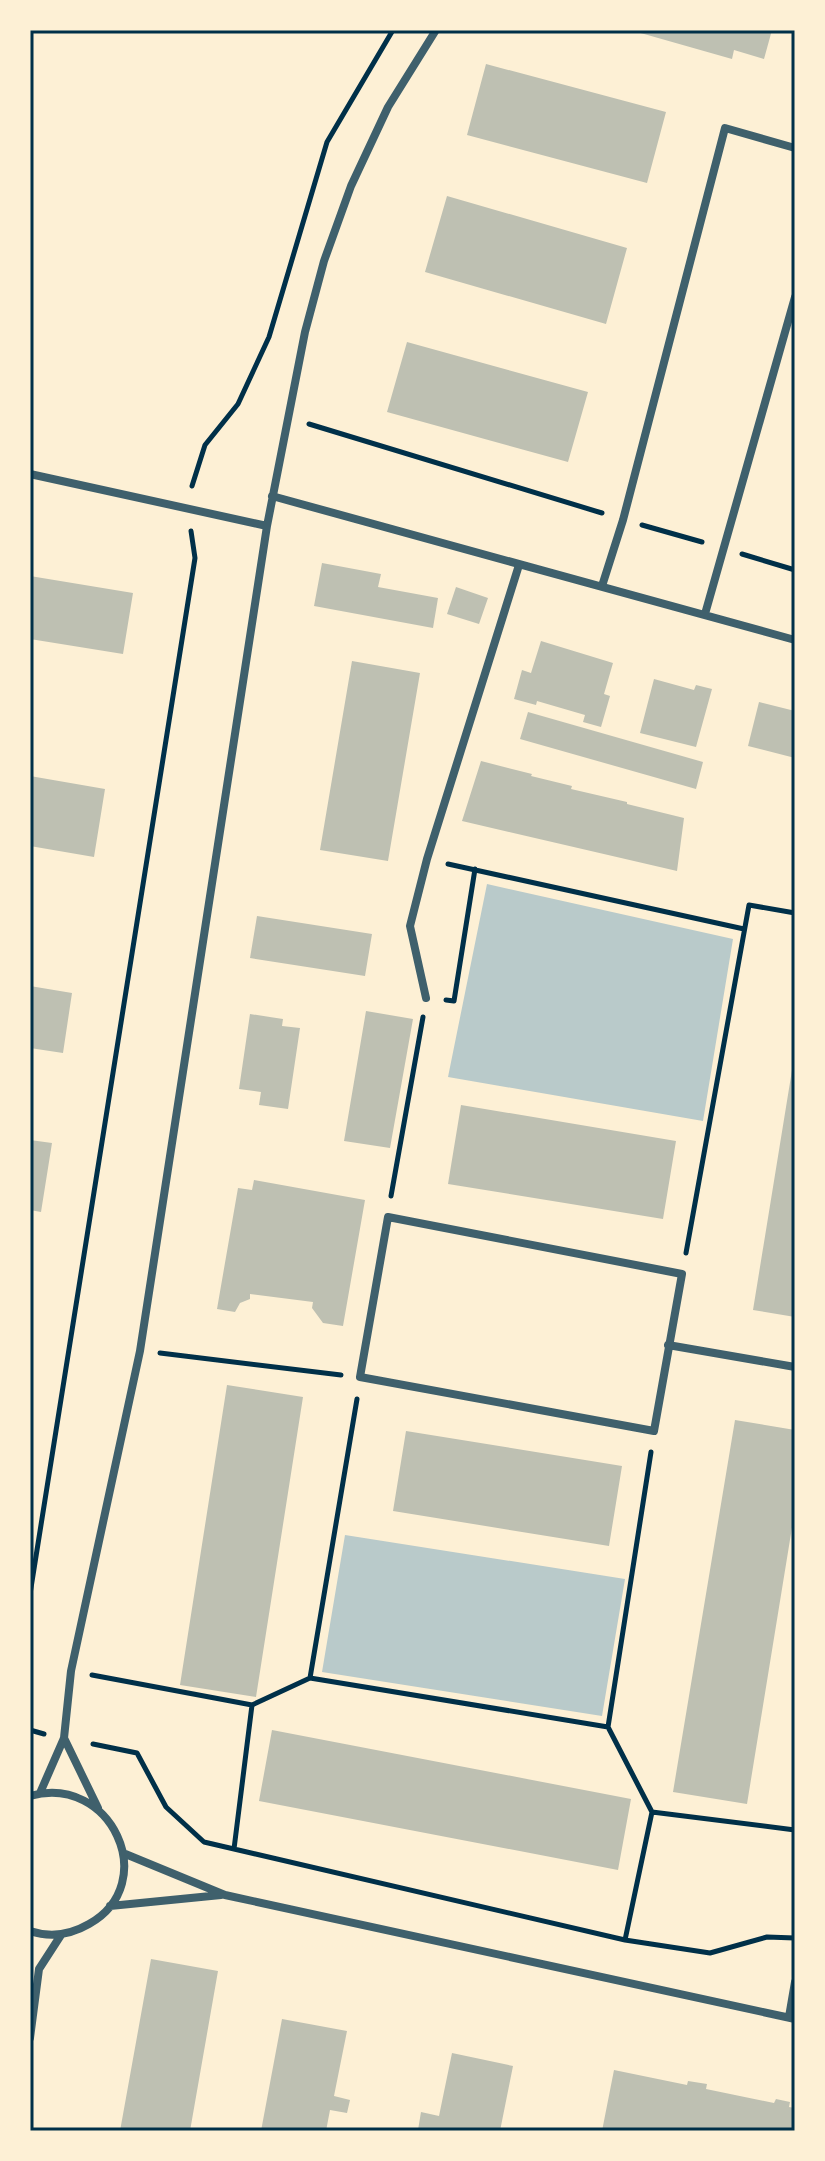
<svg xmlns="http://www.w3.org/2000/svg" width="825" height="2161" font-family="'Varela Round',sans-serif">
  <rect width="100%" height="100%" fill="#fdf0d5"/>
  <path fill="#b9caca" d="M487,884L733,939L703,1121L448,1077Z
    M345,1535L625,1579L602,1716L322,1672Z"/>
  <path fill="#bec0b2" d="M630,30H772L764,59L734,50L732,59Z
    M486,64L666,112L647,183L467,135Z
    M447,196L627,248L606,324L425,272Z
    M407,342L588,392L568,462L387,412Z
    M322,563L381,574L378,587L438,598L433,628L314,606Z
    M30,576L133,593L123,654L30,639Z
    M456,587L488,598L479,624L447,614Z
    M541,641L613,663L604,694L610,696L601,727L583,722L585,715L537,701L536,705L514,699L522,670L531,673Z
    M352,661L420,673L388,861L320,850Z
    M654,679L694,690L696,685L712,689L696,747L640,733Z
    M759,702L795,711V758L748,746Z
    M528,712L703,762L696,789L520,739Z
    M481,761L532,774L531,776L572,786L571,789L627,802V804L684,818L677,871L462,821Z
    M30,776L105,789L94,857L30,846Z
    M257,916L372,934L365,976L250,958Z
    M30,986L72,993L63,1053L30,1048Z
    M366,1011L413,1019L390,1148L344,1141Z
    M250,1014L283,1019L282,1026L300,1028L288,1109L259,1105L261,1092L239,1089Z
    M793,1064H795V1317L753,1310Z
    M461,1105L676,1141L663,1219L448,1184Z
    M30,1140L52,1143L41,1212L30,1210Z
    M254,1180L365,1200L343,1326L323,1323L312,1308L313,1302L250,1294V1299L240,1303L235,1312L217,1309L238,1188L252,1190Z
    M227,1385L303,1397L256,1697L180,1685Z
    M735,1420L795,1430V1509L747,1804L673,1792Z
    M406,1431L622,1466L609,1546L393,1511Z
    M272,1730L631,1799L618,1870L259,1801Z
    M151,1959L218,1971L190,2131H120Z
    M282,2019L347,2031L334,2096L350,2100L347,2113L330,2110L326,2131H261Z
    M452,2053L513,2066L500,2131L418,2130L421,2112L439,2116Z
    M614,2070L687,2085L688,2081L707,2084L706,2089L774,2103L776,2099L790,2102L789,2107L795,2108V2131H602Z"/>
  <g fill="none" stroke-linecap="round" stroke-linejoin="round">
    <path stroke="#003049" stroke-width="5" d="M309,424L602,513
      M192,486L205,445L238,404L269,337L327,142L393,30
      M642,525L702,542
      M742,554L795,570
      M448,864L744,929
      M446,1000L454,1001L475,869
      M391,1196L423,1017
      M686,1253L749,905L795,913
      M160,1353L341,1375
      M651,1452L608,1727L652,1812L795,1830
      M30,1594L195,558L191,531
      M92,1675L252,1705L310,1678L357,1399
      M310,1678L608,1727
      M30,1730L44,1734
      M93,1744L137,1753L166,1807L204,1842L625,1940L710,1953L767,1937L795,1938
      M234,1849L252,1705
      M625,1940L652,1812"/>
    <path stroke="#3f606c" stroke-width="8" d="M30,474L267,526
      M272,496L795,640
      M602,586L623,520L725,128L795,148
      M705,614L795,297
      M426,998L410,926L427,859L519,565
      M388,1217L682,1274L654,1431L360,1377Z
      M668,1345L795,1367
      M64,1738L98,1808
      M40,1793L64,1738L71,1671L140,1351L267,526L305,332L324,261L351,186L388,107L436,30
      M30,1796C111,1773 162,1883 89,1924C70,1935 51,1938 30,1931
      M123,1853L225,1895L795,2019
      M110,1906L221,1895
      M789,2017L795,1982
      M30,2038L39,1969L61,1935"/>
  </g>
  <rect width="825" height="2161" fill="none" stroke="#fdf0d5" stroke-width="64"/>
  <rect x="32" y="32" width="761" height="2097" fill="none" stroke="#003049" stroke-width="3"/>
</svg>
